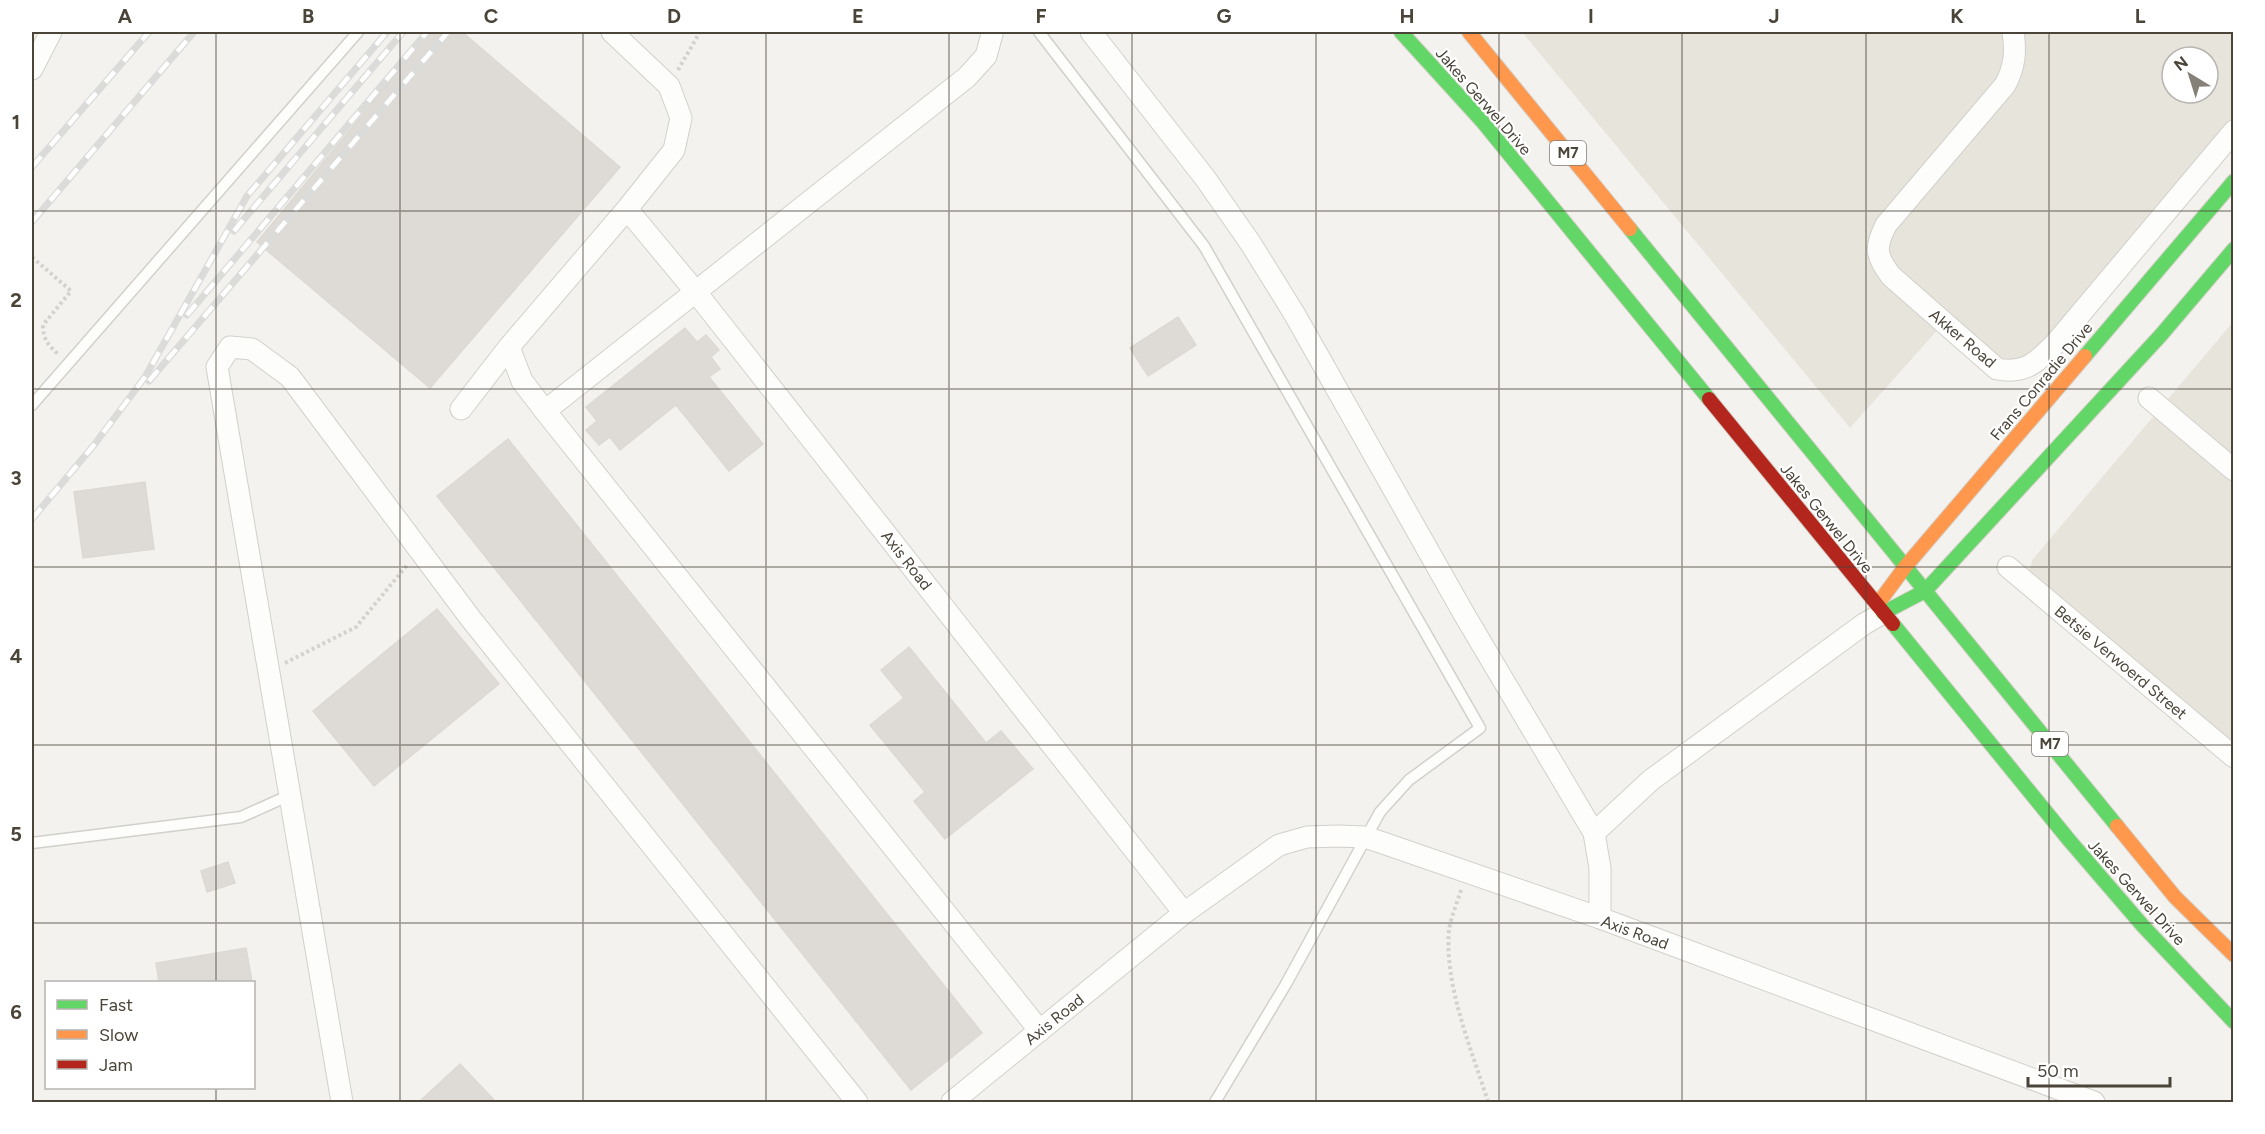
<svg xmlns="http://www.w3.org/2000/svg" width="2265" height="1134" font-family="Figtree,sans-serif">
  <rect width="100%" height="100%" fill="#f4f2ee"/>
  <path fill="#e7e4dc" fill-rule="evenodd" d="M1522,32H2233V137L2024,372L1942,325L1850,428ZM2172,57H2208V93H2172Z
    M2233,322V755L2026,579L2033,559Z"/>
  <path fill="#dedbd6" stroke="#dcd9d4" stroke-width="1.5" d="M431,32H462L620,167L430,388L257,242Z
    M1178,317L1196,345L1148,376L1130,348Z
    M685,328L697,342L706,335L719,350L711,357L720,369L709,377L763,444L729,471L676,405L620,450L610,437L599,445L586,430L597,421L586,407Z
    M508,439L982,1033L911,1090L437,496Z
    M145,482L154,549L83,558L74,492Z
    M437,609L499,684L374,786L313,711Z
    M909,647L986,743L1001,731L1033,769L945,839L914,801L925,792L870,725L904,698L881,670Z
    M228,862L235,883L207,892L201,871Z
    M246,948L252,982H159L156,963Z
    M460,1064L496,1102H419Z"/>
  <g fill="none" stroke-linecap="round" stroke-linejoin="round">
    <g stroke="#d2d0cb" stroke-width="13">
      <path id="lane" d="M1039,32L1204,246L1480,728L1409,780L1380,812L1286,984L1215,1102
        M32,405L358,32
        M32,843L241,817L290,795"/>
    </g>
    <g stroke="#d2d0cb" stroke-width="23">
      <path id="street" d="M1091,32L1205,178L1251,244L1295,315L1464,614L1594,833L1600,868V918
        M2013,32C2016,51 2015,67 2005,85L1886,225C1875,247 1875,255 1891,276L1997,369C2025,374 2036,363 2055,344L2234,131
        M32,69L51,32
        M627,209L695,291L1184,913
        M509,347L522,381L545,411L1040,1031
        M2149,398L2234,470
        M461,409L509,347L627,209L674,150L681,118L669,86L612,32
        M545,411L967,77L986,56L992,34L991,32
        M2008,567L2234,757
        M1594,833L1651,780L1864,624L1883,613
        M342,1102L217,367L230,347L252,349L290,377L471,619L857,1102
        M952,1102L1184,913L1279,845L1307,837L1338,836L1365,837L1383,843L1600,918L2094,1102"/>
    </g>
    <g stroke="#d3cfc5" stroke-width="16">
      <path id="fast" d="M1401,32L1482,121L1709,399
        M1630,229L2117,826
        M2085,356L2234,181
        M1883,613L1925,591L2161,335L2234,249
        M1893,624L2069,840L2143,926L2234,1022"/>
    </g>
    <g stroke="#d3cfc5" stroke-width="16">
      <path id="slow" d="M1469,32L1630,229
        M1877,605L1905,567L2085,356
        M2117,826L2175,897L2234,955"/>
    </g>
    <g stroke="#d3cfc5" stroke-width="16">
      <path id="jam" d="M1709,399L1893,624"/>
    </g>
    <path stroke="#d3d2cc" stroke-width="4" stroke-dasharray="3 3" stroke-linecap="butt" d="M678,70L700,32
      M32,213L33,214
      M32,257L71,291L43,325C43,339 48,345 58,354
      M285,663L356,627L408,564
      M1461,890C1457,903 1451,917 1449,930C1444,986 1472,1050 1488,1102"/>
    <use href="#lane" stroke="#fdfdfc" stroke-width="10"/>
    <use href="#street" stroke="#fdfdfc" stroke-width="21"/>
    <use href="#fast" stroke="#63d668" stroke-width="14"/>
    <use href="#slow" stroke="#ff974d" stroke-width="14"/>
    <use href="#jam" stroke="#b3261e" stroke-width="14"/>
    <g stroke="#dbdbda" stroke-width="7">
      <path id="rail" d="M32,167L149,32
        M32,222L194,32
        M234,231L403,32
        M187,315L427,32
        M149,381L448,32
        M32,519L94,445L145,377L247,196L387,32"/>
    </g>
    <use href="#rail" stroke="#fff" stroke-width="4.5" stroke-dasharray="14" stroke-linecap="butt"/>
  </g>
  <path fill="none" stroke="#4b4439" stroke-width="1.5" stroke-opacity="0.55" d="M216,32V982M400,32V1102M583,32V1102M766,32V1102M949,32V1102M1132,32V1102M1316,32V1102M1499,32V1102M1682,32V1102M1866,32V1102M2049,32V1102M32,211H2234M32,389H2234M32,567H2234M32,745H2234M32,923H2234M216,1088V1102"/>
  <g text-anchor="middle" stroke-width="4.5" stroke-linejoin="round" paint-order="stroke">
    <g fill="#fff" stroke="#817c74" stroke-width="1.5">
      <rect x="1550" y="141" width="36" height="24" rx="4.5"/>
      <rect x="2032" y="732" width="36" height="24" rx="4.5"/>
    </g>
    <g font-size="15" font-weight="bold" fill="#4b4439">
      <text x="1568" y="158">M7</text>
      <text x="2050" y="749">M7</text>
    </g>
    <g font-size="16" fill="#4b4439" stroke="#fff">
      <text transform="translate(1484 101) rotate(49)" y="6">Jakes Gerwel Drive</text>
      <text transform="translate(1963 338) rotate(40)" y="6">Akker Road</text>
      <text transform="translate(2041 381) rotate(-50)" y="6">Frans Conradie Drive</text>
      <text transform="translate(1827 518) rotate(51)" y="6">Jakes Gerwel Drive</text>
      <text transform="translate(907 560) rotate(52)" y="6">Axis Road</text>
      <text transform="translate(2121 662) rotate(40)" y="6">Betsie Verwoerd Street</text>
      <text transform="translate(2137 892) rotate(48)" y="6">Jakes Gerwel Drive</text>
      <text transform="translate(1635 932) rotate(20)" y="6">Axis Road</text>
      <text transform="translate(1054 1019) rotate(-39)" y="6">Axis Road</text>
    </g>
  </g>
  <rect width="2265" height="1134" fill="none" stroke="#ffffff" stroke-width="66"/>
  <rect x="45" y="981" width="210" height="108" fill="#ffffff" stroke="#b7b4b0" stroke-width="1.5"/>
  <rect x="57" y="1000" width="30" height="9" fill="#63d668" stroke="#b7b4b0" stroke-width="1.5"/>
  <text x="99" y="1011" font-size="18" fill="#4b4439">Fast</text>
  <rect x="57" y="1030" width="30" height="9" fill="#ff974d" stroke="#b7b4b0" stroke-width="1.5"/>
  <text x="99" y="1041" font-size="18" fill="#4b4439">Slow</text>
  <rect x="57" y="1060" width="30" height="9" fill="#b3261e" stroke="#b7b4b0" stroke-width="1.5"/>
  <text x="99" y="1071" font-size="18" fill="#4b4439">Jam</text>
  <g transform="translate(2190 75) rotate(322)"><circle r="28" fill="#ffffff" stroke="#b7b4b0" stroke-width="1.5"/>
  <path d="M0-4.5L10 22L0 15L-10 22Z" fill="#868178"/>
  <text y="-9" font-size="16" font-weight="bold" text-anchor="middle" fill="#4b4439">N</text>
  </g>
  <path d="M2028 1077v9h142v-9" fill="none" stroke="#4b4439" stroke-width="3"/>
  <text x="2037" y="1077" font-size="18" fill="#4b4439" stroke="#ffffff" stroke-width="4.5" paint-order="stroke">50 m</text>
  <rect x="33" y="33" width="2199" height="1068" fill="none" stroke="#4b4439" stroke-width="2"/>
  <g font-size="20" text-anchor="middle" font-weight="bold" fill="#4b4439">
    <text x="125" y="23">A</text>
    <text x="308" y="23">B</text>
    <text x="491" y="23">C</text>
    <text x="674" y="23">D</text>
    <text x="858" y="23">E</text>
    <text x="1041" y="23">F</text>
    <text x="1224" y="23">G</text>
    <text x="1407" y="23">H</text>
    <text x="1591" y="23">I</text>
    <text x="1774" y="23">J</text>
    <text x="1957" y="23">K</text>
    <text x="2140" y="23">L</text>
    <text x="16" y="129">1</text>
    <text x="16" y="307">2</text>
    <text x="16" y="485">3</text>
    <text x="16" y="663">4</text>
    <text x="16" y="841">5</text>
    <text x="16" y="1019">6</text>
  </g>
</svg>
